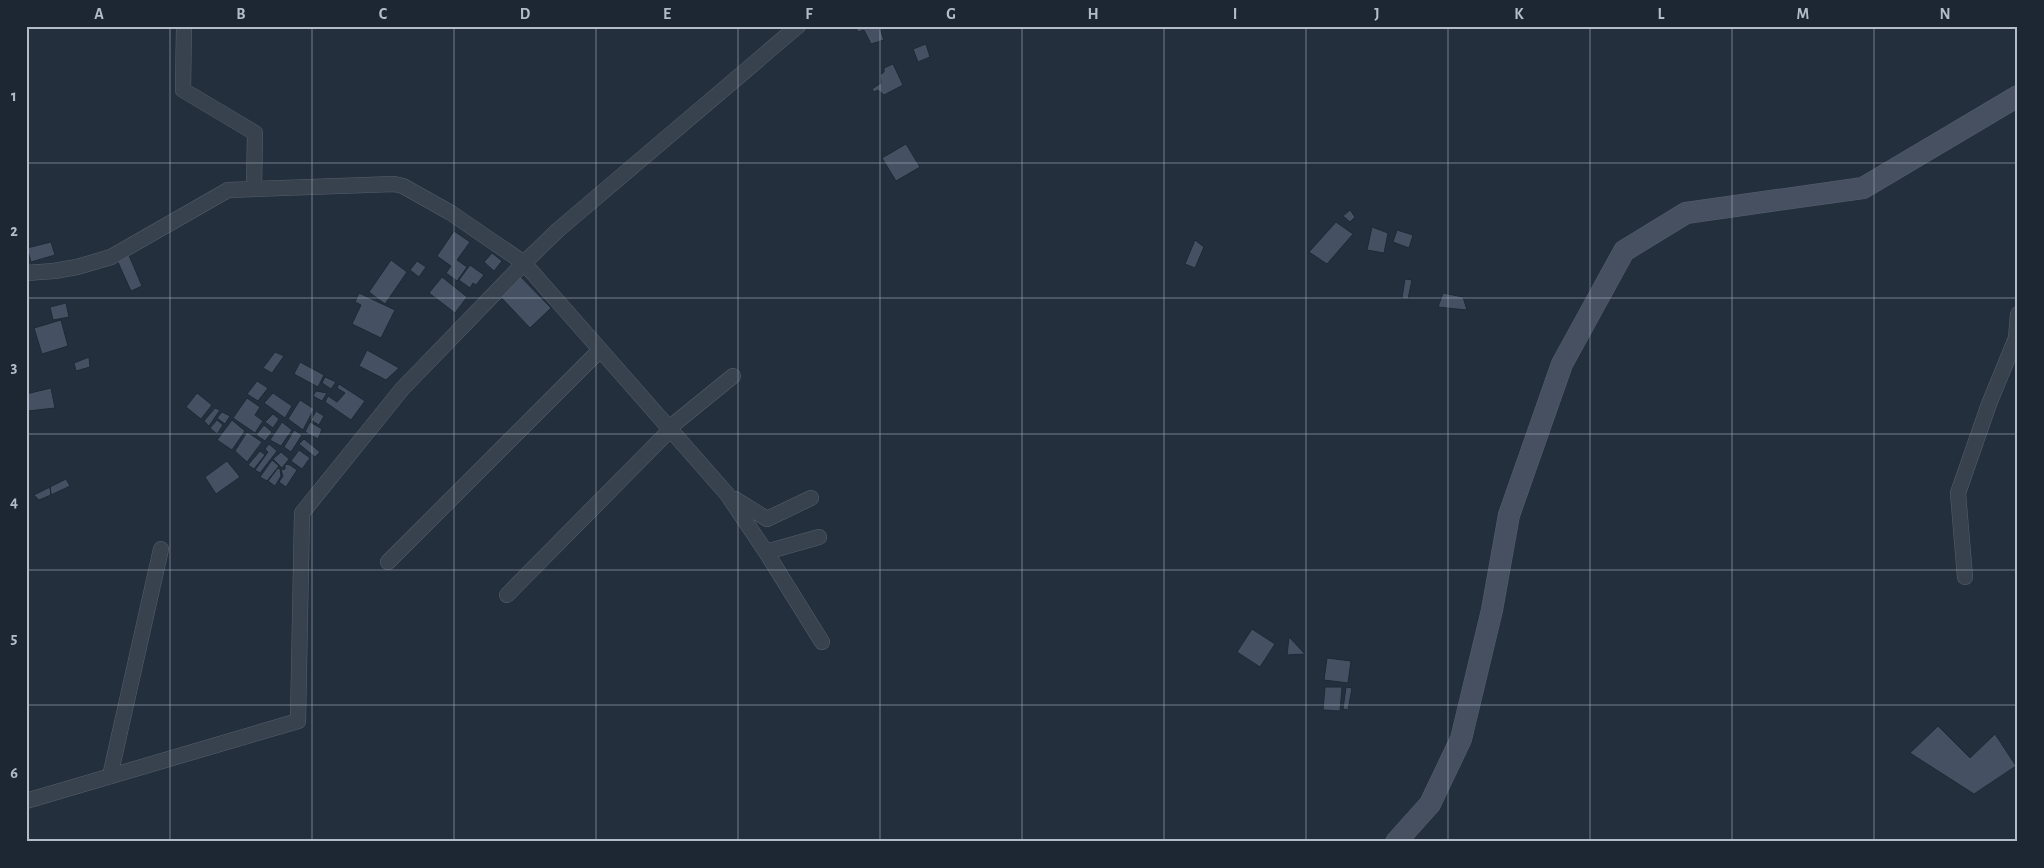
<svg xmlns="http://www.w3.org/2000/svg" width="2044" height="868" font-family="'Alegreya Sans',sans-serif">
  <rect width="100%" height="100%" fill="#242f3e"/>
  <path fill="#455162" stroke="#1f2835" d="M859,26H866L867,29L879,26L884,40L871,44L864,30L858,32L856,28Z
    M926,44L930,57L918,62L913,49Z
    M893,64L903,85L884,95L878,90L874,92L872,89L881,83L880,75L884,72V68Z
    M906,144L920,167L896,181L882,158Z
    M1350,210L1355,217L1350,222L1343,216Z
    M1336,222L1353,234L1327,264L1309,252Z
    M1372,227L1388,233L1384,253L1367,250Z
    M1397,230L1413,235L1409,248L1393,242Z
    M454,231L470,242L457,260L467,267L457,281L446,273L451,266L437,256Z
    M1195,240L1204,247L1195,268L1185,264Z
    M51,242L55,255L31,262L27,248Z
    M128,253L142,286L131,291L116,258Z
    M492,253L502,261L494,271L484,262Z
    M391,260L407,272L385,304L369,292Z
    M417,261L426,267L419,277L410,270Z
    M470,265L484,275L476,285L473,283L470,288L459,280Z
    M517,273L551,308L530,328L496,292Z
    M442,277L467,297L455,313L429,293Z
    M1405,279L1412,280L1408,299L1402,298Z
    M359,293L395,310L381,338L352,324L361,305L355,302Z
    M1443,293L1463,297L1467,310L1438,307Z
    M66,303L69,317L53,320L50,307Z
    M61,320L68,346L42,354L34,328Z
    M367,350L399,368L386,380L359,366Z
    M275,352L284,356L272,373L263,368Z
    M89,357L90,367L76,371L74,363Z
    M300,362L324,375L318,387L294,374Z
    M325,377L336,382L331,389L322,383Z
    M257,381L268,388L258,401L247,394Z
    M339,384L365,401L351,420L325,402L328,396L337,402L345,393L337,388Z
    M51,388L55,408L28,411L26,394Z
    M316,391L327,393L322,401L313,396Z
    M197,393L212,405L201,419L186,407Z
    M273,393L292,406L285,418L264,403Z
    M247,398L260,407L255,415L263,421L255,433L233,418Z
    M300,400L314,409L303,430L288,419Z
    M215,408L220,410L209,426L204,421Z
    M316,411L324,416L319,425L311,420Z
    M222,412L230,416L225,424L217,418Z
    M273,414L279,419L273,428L265,422Z
    M217,420L223,425L217,434L210,428Z
    M232,420L245,431L232,450L217,440Z
    M282,422L292,430L281,446L270,440Z
    M310,422L322,429L318,439L305,432Z
    M264,425L272,432L265,441L256,435Z
    M294,430L302,435L291,452L284,447Z
    M247,432L262,442L247,462L235,451Z
    M304,439L320,452L315,457L299,444Z
    M269,444L277,451L260,473L255,470L268,452L265,449Z
    M299,450L310,458L302,469L291,461Z
    M260,451L265,455L254,469L248,465Z
    M281,452L289,459L282,468L273,459Z
    M272,460L279,466L267,481L260,477Z
    M227,461L240,477L216,494L205,477Z
    M285,464L290,465L297,470L286,487L279,482L283,476L281,470L285,469Z
    M278,468L280,469L281,476L275,486L268,481Z
    M66,479L70,486L51,495L50,487Z
    M50,487L51,495L39,500L34,495Z
    M1252,629L1275,644L1260,667L1237,652Z
    M1289,637L1305,654L1287,655Z
    M1327,658L1351,661L1348,683L1324,680Z
    M1325,687H1342L1340,711L1323,710Z
    M1346,687L1352,688L1348,710L1343,709Z
    M1938,726L1970,758L1995,734L2016,766L1974,794L1910,753Z"/>
  <g fill="none" stroke-linecap="round" stroke-linejoin="round">
    <g stroke="#565f6c" stroke-width="16">
      <path id="street" d="M184,26L183,90L255,133L254,188
        M26,273L54,271L77,267L111,257L228,190L394,184L403,186L451,213L524,263L727,494L766,552L822,642
        M669,428L733,376
        M735,499L767,519L811,498
        M766,552L819,537
        M388,562L600,350
        M1965,577L1958,493L1989,404L2016,338L2018,314
        M507,595L670,430
        M110,776L161,549
        M26,801L298,721L302,513L402,389L524,263L558,230L798,26"/>
    </g>
    <g stroke="#565f6c" stroke-width="22">
      <path id="secondary" d="M1396,842L1430,804L1461,739L1492,610L1509,515L1562,364L1624,251L1686,213L1863,188L2018,96"/>
    </g>
    <use href="#street" stroke="#38414e" stroke-width="15"/>
    <use href="#secondary" stroke="#465061" stroke-width="21"/>
  </g>
  <path fill="none" stroke="#b4bcc9" stroke-width="1" stroke-opacity="0.55" d="M170,26V842M312,26V842M454,26V842M596,26V842M738,26V842M880,26V842M1022,26V842M1164,26V842M1306,26V842M1448,26V842M1590,26V842M1732,26V842M1874,26V842M26,163H2018M26,298H2018M26,434H2018M26,570H2018M26,705H2018"/>
  <rect width="2044" height="868" fill="none" stroke="#1d2633" stroke-width="55"/>
  <rect x="28" y="28" width="1988" height="812" fill="none" stroke="#b4bcc9" stroke-width="2"/>
  <g font-size="16" text-anchor="middle" font-weight="bold" fill="#b4bcc9">
    <text x="99" y="19">A</text>
    <text x="241" y="19">B</text>
    <text x="383" y="19">C</text>
    <text x="525" y="19">D</text>
    <text x="667" y="19">E</text>
    <text x="809" y="19">F</text>
    <text x="951" y="19">G</text>
    <text x="1093" y="19">H</text>
    <text x="1235" y="19">I</text>
    <text x="1377" y="19">J</text>
    <text x="1519" y="19">K</text>
    <text x="1661" y="19">L</text>
    <text x="1803" y="19">M</text>
    <text x="1945" y="19">N</text>
    <text x="14" y="101">1</text>
    <text x="14" y="236">2</text>
    <text x="14" y="372">3</text>
    <text x="14" y="507">4</text>
    <text x="14" y="643">5</text>
    <text x="14" y="778">6</text>
  </g>
</svg>
